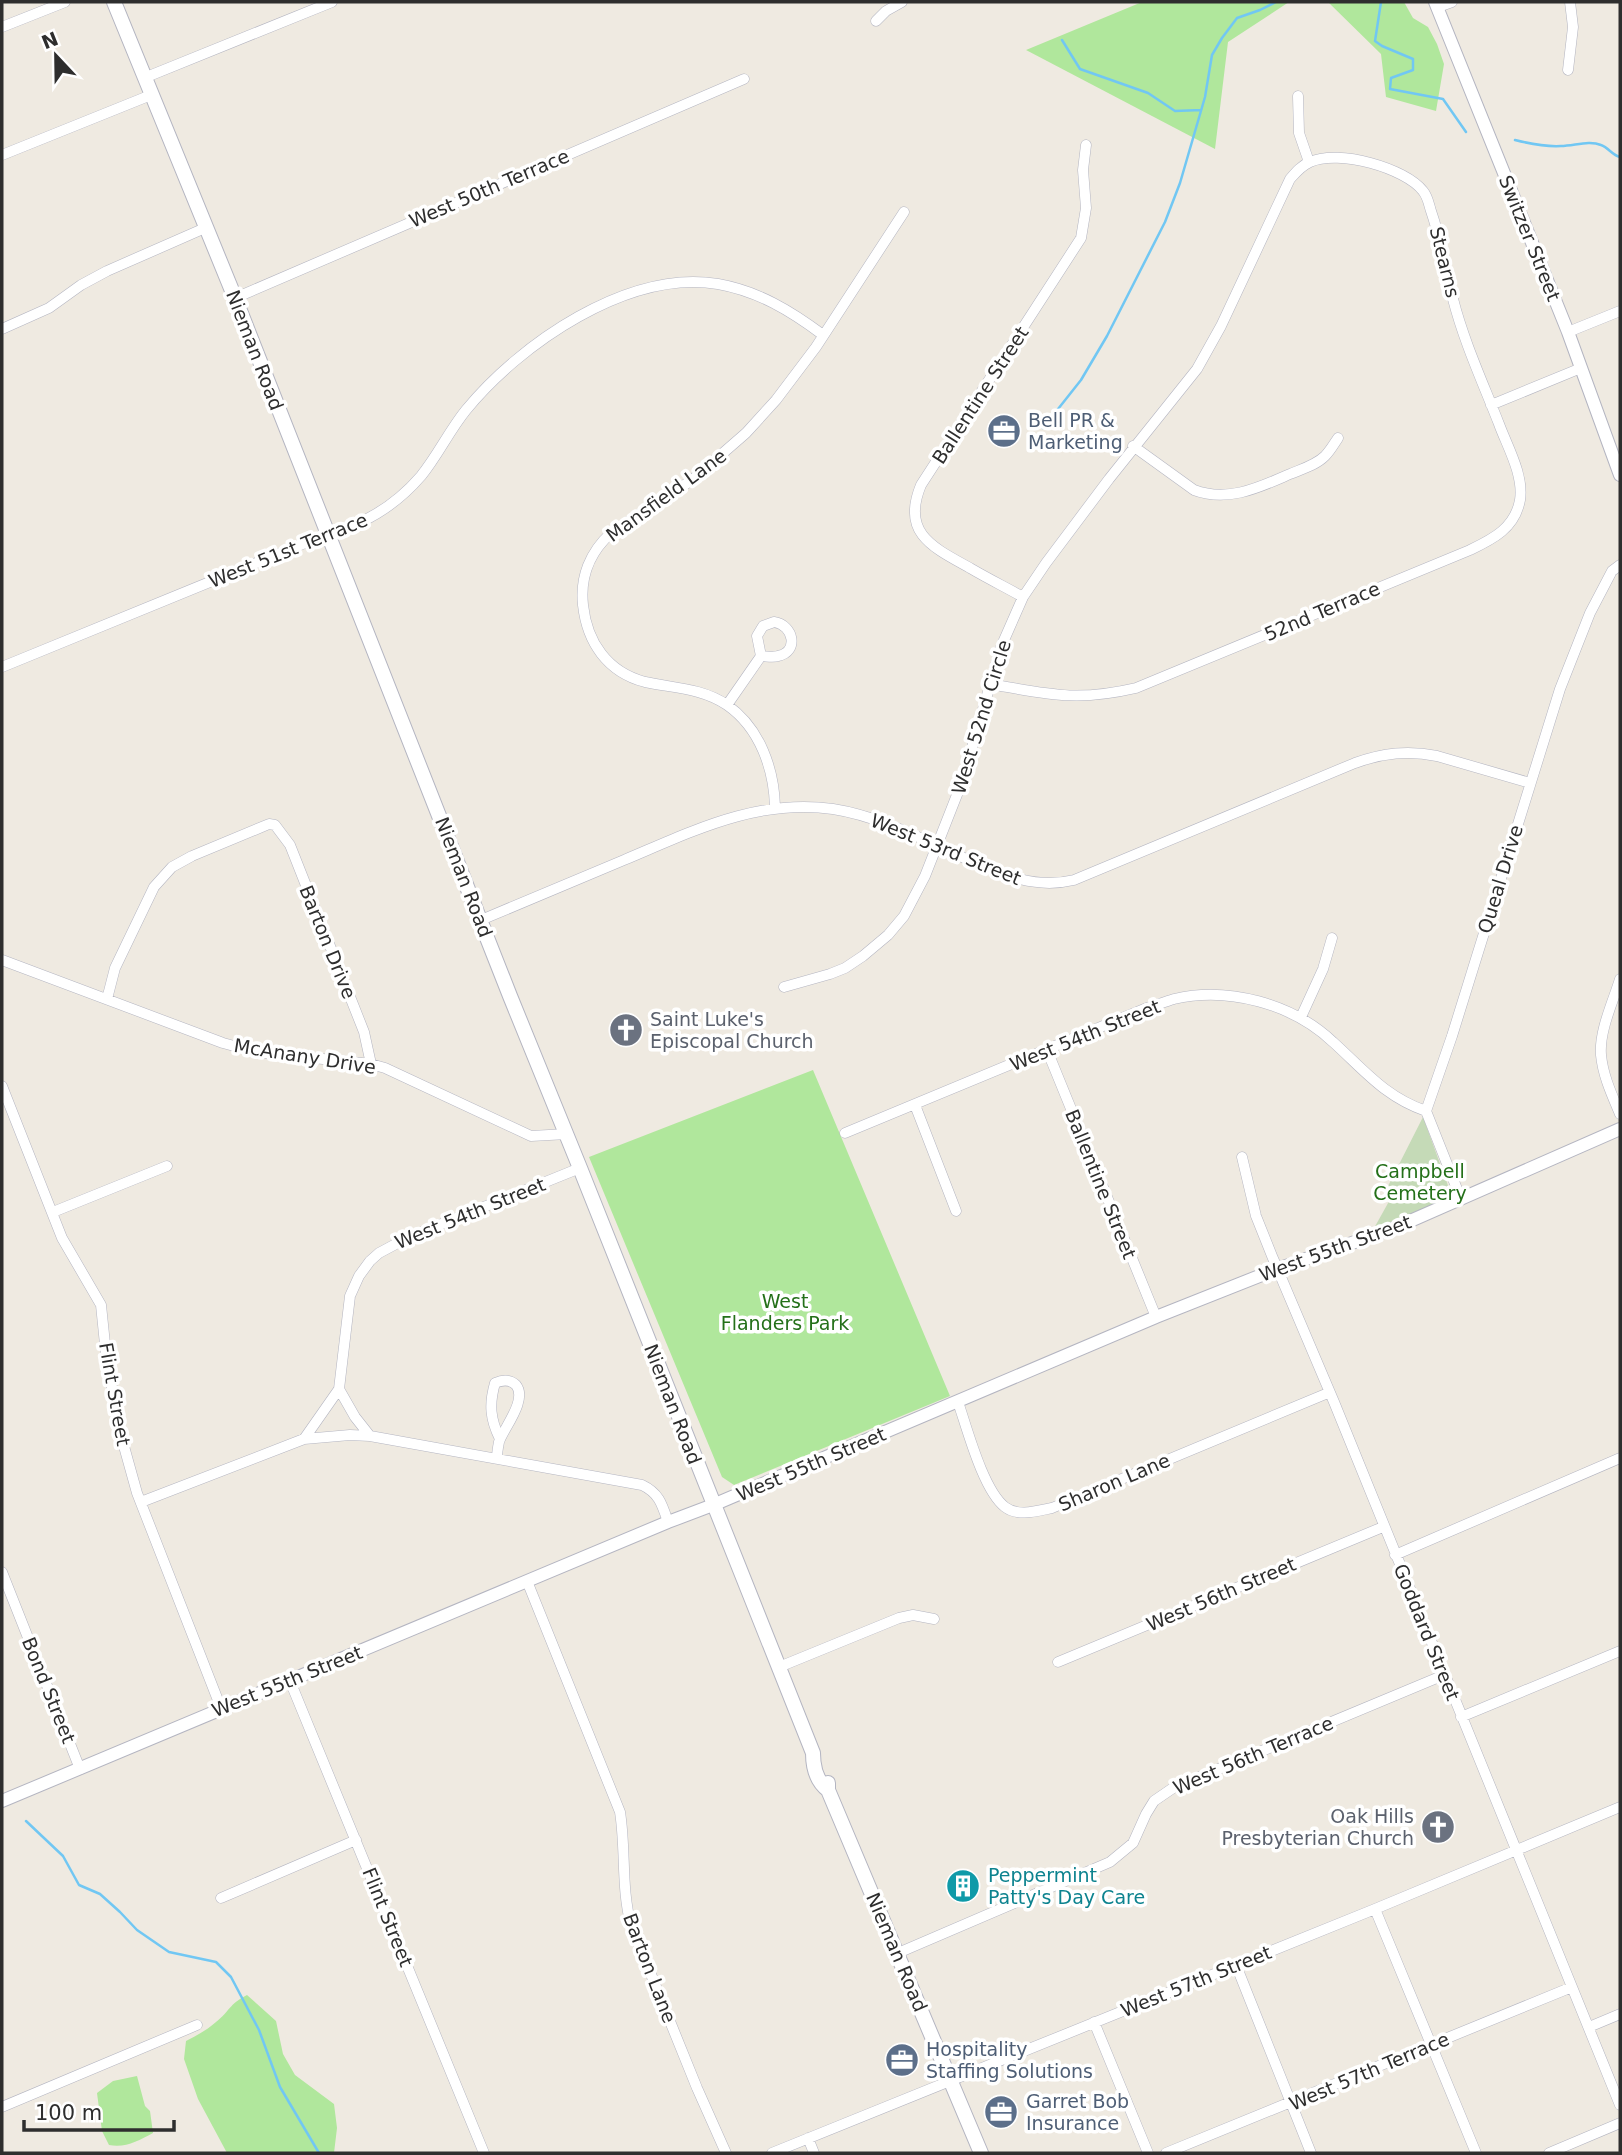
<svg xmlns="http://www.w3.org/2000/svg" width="1622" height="2155" font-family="'DejaVu Sans',sans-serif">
  <rect width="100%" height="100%" fill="#efeae1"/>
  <path fill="#b0e79c" d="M1142,2H1289L1228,42L1215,149L1026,50Z
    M1328,2H1404L1413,18L1428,27L1437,44L1444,64L1436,111L1386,97L1381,54Z
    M813,1070L950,1396L734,1485L722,1477L589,1157Z
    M247,1995L276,2021L283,2054L295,2075L334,2104L337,2128L334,2153H227L198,2099L184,2059L186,2041C196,2036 207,2030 216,2022C230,2011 229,2004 247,1995Z
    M137,2076L145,2106L150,2111L153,2133C138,2141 126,2148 109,2145L102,2131L97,2093L113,2081Z"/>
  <path fill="#c5dab7" d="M1423,1117L1450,1191L1447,1199L1373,1230L1392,1196L1386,1190Z"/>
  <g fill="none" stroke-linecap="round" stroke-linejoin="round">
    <path stroke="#71c7f3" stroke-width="2.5" d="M1381,2L1375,41L1382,46L1413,59V70L1391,78L1390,89L1443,99L1466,132
      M1062,40L1080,69L1148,93L1175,111L1201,110
      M1515,140C1531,144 1545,147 1561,146C1574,146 1589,140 1601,145C1609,148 1612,155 1620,157
      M1043,428L1081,380L1107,336L1165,222L1180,183L1205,97L1212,55L1222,38L1237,18L1260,10L1276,2
      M26,1821L63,1856L79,1885L100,1894L120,1912L137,1930L169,1952L216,1962L231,1977L259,2030L280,2087L319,2153"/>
    <g stroke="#b4b5c1" stroke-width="11">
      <path id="minor" d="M1438,7L1452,2
        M876,21L886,11L902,2
        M2,27L65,2
        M1568,70L1573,27L1570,2
        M144,78L332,2
        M1298,96L1299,133L1309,162
        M2,155L151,95
        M235,298L744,79
        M2,329L49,308L81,285L107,271L205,228
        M1568,332L1620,311
        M1491,405L1581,368
        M1133,446L1194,490C1228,503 1260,487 1290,474C1302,469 1316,465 1325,456C1330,451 1334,444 1338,438
        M1023,597C1005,587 987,578 970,568C932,547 901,533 921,485L1081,238L1086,208L1083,170L1086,145
        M774,622C794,625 799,652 778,656C773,658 766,656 761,656L757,636L763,626Z
        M2,667L327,534C363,525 396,505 421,476C438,455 449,431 466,410C520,344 628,269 718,284C758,291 791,311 823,335
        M727,705L761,656
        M775,807C774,769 760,728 727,705C702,688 673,688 645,682C607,672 587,642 583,605C580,577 590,552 611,533L692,480L746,433L776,400L816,347L904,212
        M481,920C528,900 576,880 624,860C691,832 757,798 833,809C878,816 920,838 962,857C999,873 1033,890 1074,880L1355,763C1383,753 1408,750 1437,756L1530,783
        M2,960L223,1043L256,1052L371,1064L385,1068L531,1136L567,1134
        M1620,979C1613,1002 1599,1031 1601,1055C1603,1076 1612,1095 1620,1114
        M784,987L830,974L845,968L863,956L888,935L904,916L925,876L962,782L1001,647L1023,597L1046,563L1109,479L1197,369L1221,326L1290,179C1296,172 1302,165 1310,162C1339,149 1405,168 1423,191C1428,197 1429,205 1431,211C1441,240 1446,269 1453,299C1464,342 1483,383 1499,424C1507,446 1524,475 1520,500C1515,528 1493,539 1470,550L1136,688C1076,702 1048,694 990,684
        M107,999L115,968L154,887L172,867L192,856L269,824L275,825L290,845L364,1032L371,1064
        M1301,1017L1323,969L1332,938
        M1047,1050L1156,1317
        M2,1086L62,1238L101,1305L106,1354L120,1432L137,1493L221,1708
        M915,1105L956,1211
        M845,1133L1144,1009C1154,1006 1164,1002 1174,999C1228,986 1293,1004 1333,1042C1364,1070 1385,1097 1426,1111
        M1242,1157L1256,1216L1272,1256L1334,1402L1620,2105
        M1461,1199L1426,1111L1452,1036L1560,689L1590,613L1612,571L1620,565
        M53,1212L167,1166
        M339,1389L355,1417L370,1436
        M958,1402C967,1428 983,1490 1005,1507C1018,1517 1037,1511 1052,1508L1328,1393
        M304,1439L350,1435L370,1436L642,1485C659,1493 662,1504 668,1522
        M497,1458C497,1453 498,1447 499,1442C503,1429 528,1400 516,1385C510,1379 502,1380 495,1383C489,1404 490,1419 500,1439
        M141,1502L304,1439L339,1389L350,1296L359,1276L370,1261L379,1253L407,1238L580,1168
        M1395,1555L1620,1458
        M2,1572L80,1769
        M527,1581L620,1812C626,1850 621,1888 631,1925L697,2088L726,2153
        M1058,1662L1383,1527
        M779,1667L899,1618L913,1615L934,1619
        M290,1681L484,2153
        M1461,1717L1620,1651
        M221,1898L356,1840
        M1375,1909L1476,2153
        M898,1953L1110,1862L1133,1843L1146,1814L1154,1801L1173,1788L1444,1675
        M1236,1965L1311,2153
        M1094,2022L1148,2153
        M1589,2027L1620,2014
        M2,2107L197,2025
        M808,2138L814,2153
        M772,2153L1375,1909L1620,1807
        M1166,2153L1572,1987
        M1549,2153L1620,2123"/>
    </g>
    <g stroke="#b4b5c1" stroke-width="14">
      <path id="tertiary" d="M1435,2L1568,332L1620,475
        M2,1801L668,1522L713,1505L1156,1317L1277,1269L1392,1229L1620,1129"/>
    </g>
    <g stroke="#b4b5c1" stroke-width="16">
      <path id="secondary" d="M114,2L235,298L510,996L580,1168L813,1753C813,1768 816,1781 828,1790
        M828,1783V1790L981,2153"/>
    </g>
    <use href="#minor" stroke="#fff" stroke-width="10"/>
    <use href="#tertiary" stroke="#fff" stroke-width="12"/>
    <use href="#secondary" stroke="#fff" stroke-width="14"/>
  </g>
  <defs>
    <g id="office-disc" transform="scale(1.75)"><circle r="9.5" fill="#5c6f8a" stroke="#fff"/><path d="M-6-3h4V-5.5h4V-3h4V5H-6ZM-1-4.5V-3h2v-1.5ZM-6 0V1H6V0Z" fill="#fff"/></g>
    <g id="church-disc" transform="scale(1.75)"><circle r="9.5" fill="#6b7280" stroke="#fff"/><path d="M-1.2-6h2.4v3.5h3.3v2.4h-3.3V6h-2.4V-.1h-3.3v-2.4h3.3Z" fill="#fff"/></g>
    <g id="building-disc" transform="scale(1.75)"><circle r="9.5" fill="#0f9aa8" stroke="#fff"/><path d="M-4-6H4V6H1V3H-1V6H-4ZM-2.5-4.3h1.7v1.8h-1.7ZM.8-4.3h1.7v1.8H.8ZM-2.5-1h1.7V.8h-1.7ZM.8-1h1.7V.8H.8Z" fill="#fff"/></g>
  </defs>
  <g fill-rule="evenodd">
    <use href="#office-disc" x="1004" y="431"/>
    <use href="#church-disc" x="626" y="1030"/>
    <use href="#church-disc" x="1438" y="1827"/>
    <use href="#building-disc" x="963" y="1886"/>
    <use href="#office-disc" x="902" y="2060"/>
    <use href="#office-disc" x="1001" y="2112"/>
  </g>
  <g text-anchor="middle" stroke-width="7" stroke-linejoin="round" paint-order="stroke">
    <g font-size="19" fill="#2e2e2e" stroke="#fff">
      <text transform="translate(489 188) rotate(-23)" y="7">West 50th Terrace</text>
      <text transform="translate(1530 238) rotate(68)" y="7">Switzer Street</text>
      <text transform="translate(1445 262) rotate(76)" y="7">Stearns</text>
      <text transform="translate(255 350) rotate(69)" y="7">Nieman Road</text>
      <text transform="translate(980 395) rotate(-57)" y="7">Ballentine Street</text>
      <text transform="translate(666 495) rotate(-36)" y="7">Mansfield Lane</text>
      <text transform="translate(288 550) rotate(-22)" y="7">West 51st Terrace</text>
      <text transform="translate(1322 611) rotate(-23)" y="7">52nd Terrace</text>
      <text transform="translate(981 717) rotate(-73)" y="7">West 52nd Circle</text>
      <text transform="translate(946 849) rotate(22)" y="7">West 53rd Street</text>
      <text transform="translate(464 877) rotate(69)" y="7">Nieman Road</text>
      <text transform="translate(1500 879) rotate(-73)" y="7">Queal Drive</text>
      <text transform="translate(328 942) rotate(68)" y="7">Barton Drive</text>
      <text transform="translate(1085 1035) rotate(-22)" y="7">West 54th Street</text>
      <text transform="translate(305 1056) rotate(9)" y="7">McAnany Drive</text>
      <text transform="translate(1101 1184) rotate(68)" y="7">Ballentine Street</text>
      <text transform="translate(470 1213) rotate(-22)" y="7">West 54th Street</text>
      <text transform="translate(1335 1248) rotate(-20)" y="7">West 55th Street</text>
      <text transform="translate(115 1394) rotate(80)" y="7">Flint Street</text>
      <text transform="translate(673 1404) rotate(69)" y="7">Nieman Road</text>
      <text transform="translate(811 1464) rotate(-23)" y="7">West 55th Street</text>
      <text transform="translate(1114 1482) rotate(-23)" y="7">Sharon Lane</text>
      <text transform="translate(1221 1594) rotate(-23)" y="7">West 56th Street</text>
      <text transform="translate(1427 1632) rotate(68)" y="7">Goddard Street</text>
      <text transform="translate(287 1681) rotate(-22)" y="7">West 55th Street</text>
      <text transform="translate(49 1690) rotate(68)" y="7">Bond Street</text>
      <text transform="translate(1253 1755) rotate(-23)" y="7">West 56th Terrace</text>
      <text transform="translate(388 1917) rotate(68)" y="7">Flint Street</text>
      <text transform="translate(897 1952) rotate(67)" y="7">Nieman Road</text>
      <text transform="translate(650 1968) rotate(69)" y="7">Barton Lane</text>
      <text transform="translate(1196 1981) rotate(-22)" y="7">West 57th Street</text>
      <text transform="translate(1369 2071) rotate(-23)" y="7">West 57th Terrace</text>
    </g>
    <g font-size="19" fill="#4e5e75" stroke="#fff" text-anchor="start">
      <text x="1028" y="427">Bell PR &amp;<tspan x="1028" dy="22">Marketing</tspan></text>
      <text x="926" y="2056">Hospitality<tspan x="926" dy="22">Staffing Solutions</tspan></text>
      <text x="1026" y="2108">Garret Bob<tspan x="1026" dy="22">Insurance</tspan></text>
    </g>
    <g font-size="19" fill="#5b616d" stroke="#fff" text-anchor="start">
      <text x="650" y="1026">Saint Luke's<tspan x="650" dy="22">Episcopal Church</tspan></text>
      <text x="1414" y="1823" text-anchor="end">Oak Hills<tspan x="1414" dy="22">Presbyterian Church</tspan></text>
    </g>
    <g font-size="19" fill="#247019" stroke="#fff">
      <text x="1420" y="1178">Campbell<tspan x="1420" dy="22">Cemetery</tspan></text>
      <text x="785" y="1308">West<tspan x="785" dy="22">Flanders Park</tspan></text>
    </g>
    <g font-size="19" fill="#0d838f" stroke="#fff" text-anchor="start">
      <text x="988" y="1882">Peppermint<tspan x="988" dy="22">Patty's Day Care</tspan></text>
    </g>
  </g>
  <rect width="1622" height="2155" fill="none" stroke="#2e2e2e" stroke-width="7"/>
  <g transform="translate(56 56) rotate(338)" stroke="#ffffff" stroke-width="5" paint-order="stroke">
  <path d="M0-5L12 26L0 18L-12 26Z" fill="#2e2e2e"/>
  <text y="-10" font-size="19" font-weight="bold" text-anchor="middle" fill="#2e2e2e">N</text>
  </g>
  <path d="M24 2120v10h150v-10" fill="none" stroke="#2e2e2e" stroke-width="3.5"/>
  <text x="35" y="2120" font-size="21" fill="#2e2e2e" stroke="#ffffff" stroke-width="5" paint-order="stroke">100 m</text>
</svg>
